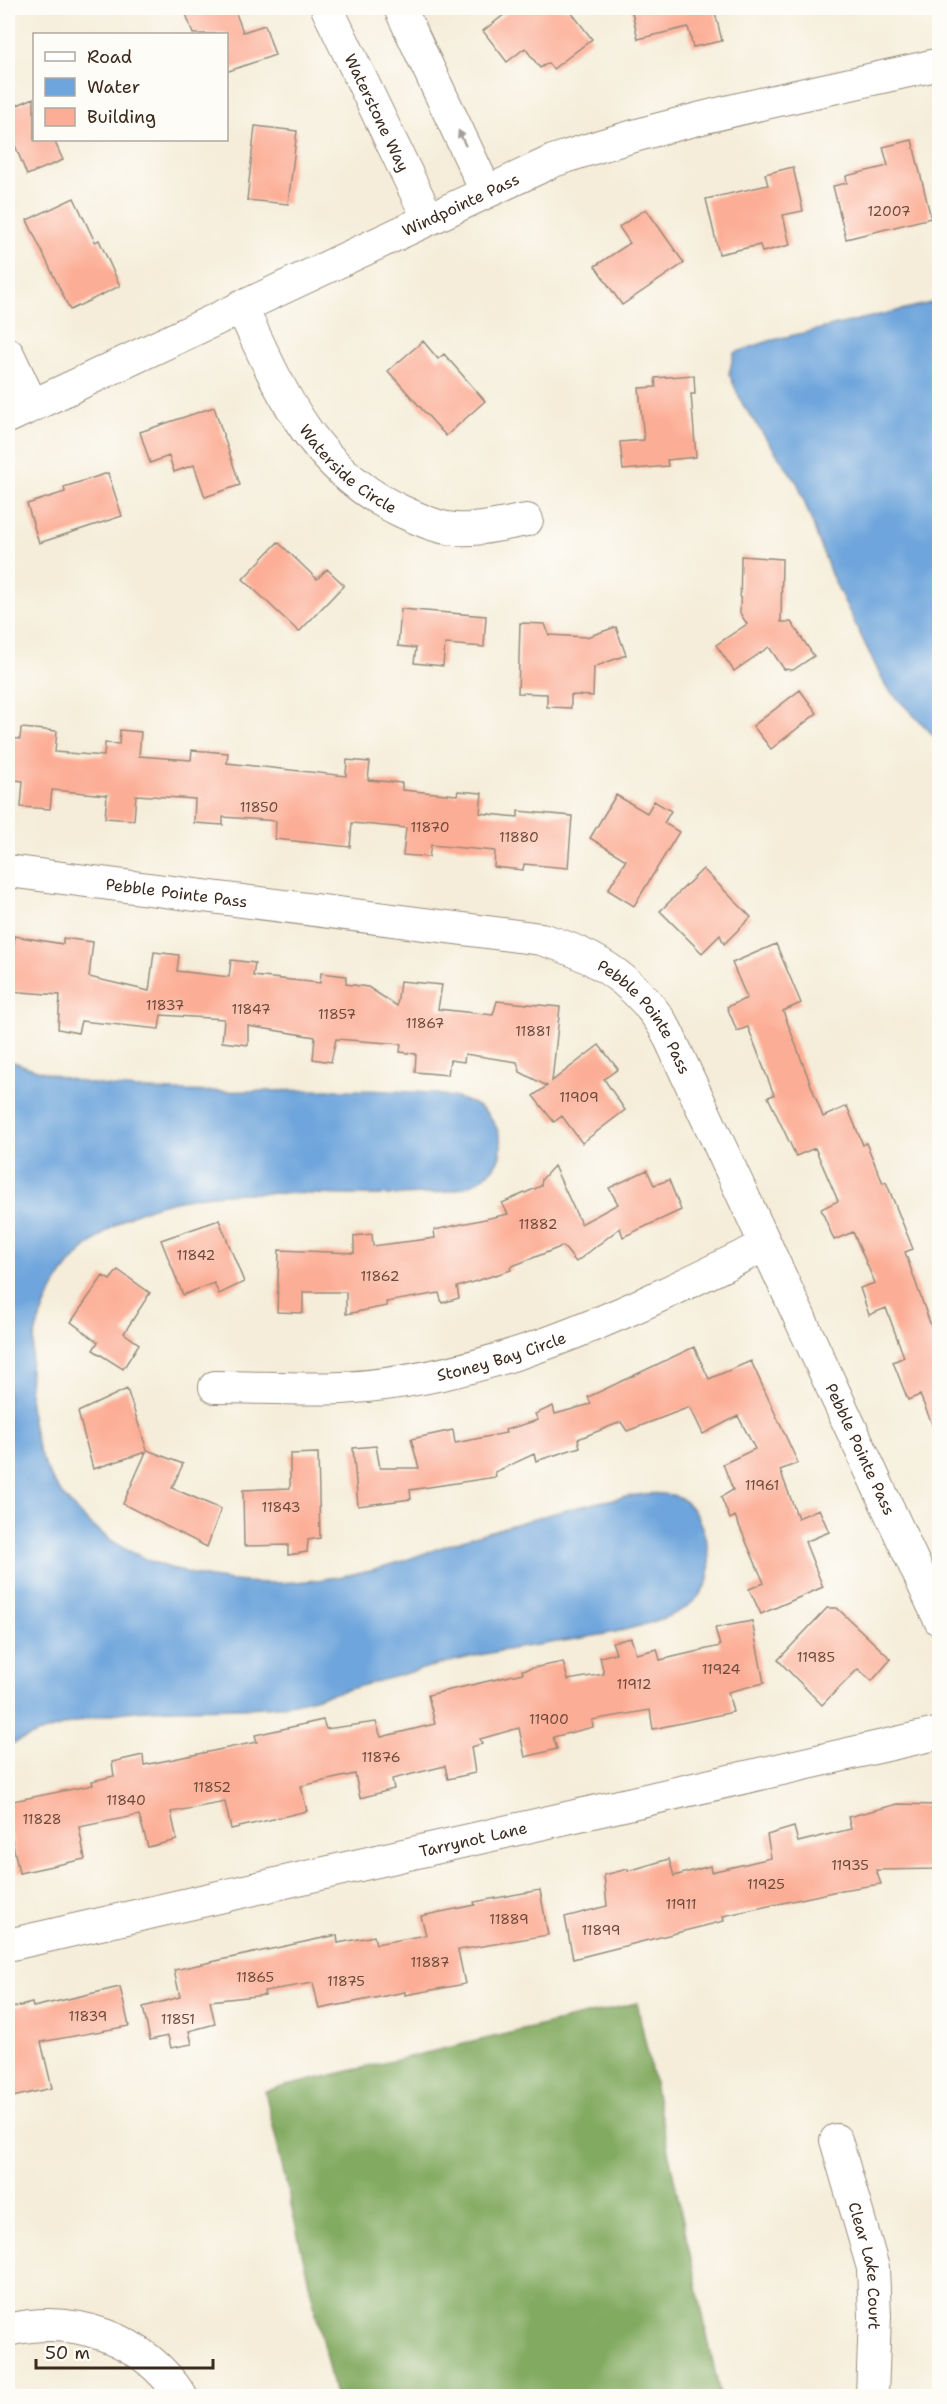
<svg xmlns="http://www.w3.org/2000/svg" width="947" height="2404" font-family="'Shantell Sans',sans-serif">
  <rect width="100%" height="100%" fill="#fdfcf7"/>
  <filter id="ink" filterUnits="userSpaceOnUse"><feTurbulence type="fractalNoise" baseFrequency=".0167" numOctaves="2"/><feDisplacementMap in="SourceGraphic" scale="12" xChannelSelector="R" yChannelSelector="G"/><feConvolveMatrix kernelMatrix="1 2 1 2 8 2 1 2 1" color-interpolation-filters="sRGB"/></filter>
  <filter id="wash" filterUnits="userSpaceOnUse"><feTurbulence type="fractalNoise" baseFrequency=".008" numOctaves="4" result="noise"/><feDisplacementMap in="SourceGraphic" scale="24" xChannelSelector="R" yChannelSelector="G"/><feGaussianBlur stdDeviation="1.35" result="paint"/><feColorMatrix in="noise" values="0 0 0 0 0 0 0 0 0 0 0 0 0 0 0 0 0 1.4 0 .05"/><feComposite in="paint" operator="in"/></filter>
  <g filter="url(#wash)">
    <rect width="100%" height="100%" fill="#f5edd9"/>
    <path fill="#82aa60" stroke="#5e6a3f" stroke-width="1.5" d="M637,2003L720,2396H335L265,2091Z"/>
    <path fill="#6ea5dc" stroke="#54687d" stroke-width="1.5" d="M939,301H940L939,741L886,687L831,574L798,484L743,405L729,374L734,353L769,341Z
      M8,1060C61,1080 98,1087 154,1090C232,1095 310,1087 387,1091C415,1092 443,1092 469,1102C482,1107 491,1115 497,1129C505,1149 501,1163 484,1177C459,1196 422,1194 392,1195C311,1198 210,1180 134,1214C118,1221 103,1234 89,1245C58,1271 38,1311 32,1351C24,1405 33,1464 71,1505C103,1541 141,1561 187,1573C258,1591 334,1583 403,1561C429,1552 455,1542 481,1534C524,1521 569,1508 614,1499C634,1495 661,1489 681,1499C703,1510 716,1564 706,1585C698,1601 681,1612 664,1618C608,1639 548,1641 490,1653C436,1663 384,1681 330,1694C313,1698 295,1704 277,1706C227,1711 176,1706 126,1712C85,1717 46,1730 8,1745Z"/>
    <g id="blocks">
      <path fill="#fcad95" d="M184,8H234L243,32L265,25L275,55L226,72V34H193Z
        M513,8H568L592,39L553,69L548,63L540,68L525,48L507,62L483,31Z
        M631,8H714L722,41L693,47L688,27L638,39Z
        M34,98V140H54L63,160L27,175L12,138L8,139V109Z
        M255,126L297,131L288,204L247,200Z
        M912,140L931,218L846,239L833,186L847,183L846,176L888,166L883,147Z
        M793,167L803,211L783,215L790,245L762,252L760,245L719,254L706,199L768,185L765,174Z
        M74,198L95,242L99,240L120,286L70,310L27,220Z
        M646,209L684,263L622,305L595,266L630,243L619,227Z
        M423,341L438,359L444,354L485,401L446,436L388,371Z
        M694,375L695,394H691L696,457L667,460L668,466L623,470L620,442L644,440L639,388L656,387L655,378Z
        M214,407L240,485L205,497L194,465L174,472L169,456L150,463L140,432Z
        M108,473L122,516L39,543L27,504L65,492L64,487Z
        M278,542L317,579L327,569L344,585L299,632L243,579Z
        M741,556L782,559L781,622H791L814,656L793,670L784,669L769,647L734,671L716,645L747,624L740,613Z
        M401,609L486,616L484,647L445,644L443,666L414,663L416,648L398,646Z
        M520,623L545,624L549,635L587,637L616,627L626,655L594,667L593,696L571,695V708L547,707V694L518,693Z
        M800,690L817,713L771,749L753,726Z
        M21,728L57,731L55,752L104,756L105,743L119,744L120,730L141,732L139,756L191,760L192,750L228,753L227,763L346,776L347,760L370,762L368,780L402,783V790L457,795L458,791L482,793L480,813L518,817V811L572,816L568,868L524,864L523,870L494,867L495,851L431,845L429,857L403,855L406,828L352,823L350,847L275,839L276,821L223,817V825L194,823L195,799L136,795L134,820L105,818L107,795L52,790L50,809L21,807L23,781L8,779V738L20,739Z
        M616,795L647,813L654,801L671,811L664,823L679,832L634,906L608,890L626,860L590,838Z
        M703,869L751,917L724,944L720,935L702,953L660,911Z
        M14,936L63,944V938L93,942L89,977L149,991L154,952L179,955L177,971L229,977L231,960L255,963L253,976L320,983L321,973L346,976V984L368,987L397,1006L400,981L442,985L438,1009L493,1015L497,1001L560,1007L552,1081L599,1045L618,1069L604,1079L625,1110L582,1143L562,1116L554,1122L533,1096L547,1086L520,1072L517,1062L465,1054L464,1062L450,1060L448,1075L415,1072L416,1054L400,1052L401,1044L336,1039L331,1062L313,1059L315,1037L248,1026V1045L222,1042L224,1019L161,1015L159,1029L81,1021L78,1033L58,1029L60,995L8,991V945H14Z
        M776,944L801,1003L783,1011L823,1117L847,1106L863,1145L866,1143L883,1183L886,1182L913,1249L905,1252L939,1349V1441L920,1395L908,1400L893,1362L904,1357L886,1308L869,1315L860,1288L875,1283L853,1232L834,1240L821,1209L838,1201L815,1148L796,1156L768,1097L774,1095L748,1027L737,1031L727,1007L747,998L732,963Z
        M554,1166L581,1224L618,1204L609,1188L647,1170L654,1185L669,1180L681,1210L623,1237L620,1228L576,1262L563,1246L510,1267L511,1270L457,1287L459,1298L442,1303L439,1293L386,1302L387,1306L346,1314V1292H303V1313L277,1312L279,1250L354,1253V1236L372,1234L373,1246L435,1238L434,1230L508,1214L502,1203L541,1186L542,1179Z
        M219,1220L244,1282L219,1294L214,1283L183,1295L161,1240Z
        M118,1270L150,1293L124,1333L139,1344L123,1369L93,1350L98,1342L71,1322L103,1276L110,1280Z
        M694,1347L709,1379L751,1361L798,1463L780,1470L798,1518L819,1509L829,1532L805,1542L823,1587L761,1614L749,1589L764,1583L735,1516L730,1519L721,1497L733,1490L723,1464L755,1449L738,1416L703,1434L690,1407L627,1431L621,1422L578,1439L580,1447L536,1461L534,1454L495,1472L496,1477L410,1490L411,1499L358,1506L353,1448L376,1446L380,1468H419L411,1439L453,1430L455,1443L506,1433L505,1430L538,1420L535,1414L553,1406L555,1414L591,1404L588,1397Z
        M127,1389L147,1450L183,1464L172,1488L221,1509L207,1547L123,1504L146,1452L93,1469L78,1412Z
        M318,1453L320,1538L308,1540L307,1552L288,1555V1545L244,1546L243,1490L290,1488V1454Z
        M827,1608H837L891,1659L872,1681L858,1669L822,1705L778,1660Z
        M752,1621L764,1683L728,1692L733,1712L653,1729L650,1710L592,1720L593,1727L553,1737L557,1749L525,1757L519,1728L480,1739L482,1744L471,1747L475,1773L448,1779L445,1766L392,1779L394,1789L360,1798L355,1774L301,1786L307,1811L231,1829L225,1802L171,1812L177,1840L148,1847L139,1815L79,1827L85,1859L19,1873L8,1820V1802L93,1785L92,1781L114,1776L112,1762L143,1755L144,1765L257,1742L255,1735L323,1720L326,1729L376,1722L381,1737L435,1724L428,1695L523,1673L522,1670L563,1662L568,1680L604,1674L600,1657L616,1653L612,1642L631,1638L636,1654L657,1649L660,1660L720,1646L715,1628Z
        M898,1804L939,1805V1869L876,1870L881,1884L842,1890L723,1916L724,1921L573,1959L565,1917L607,1906L604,1875L628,1869V1871L669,1859L674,1876L710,1866L711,1872L771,1858L767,1835L794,1827L798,1842L851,1829L848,1817Z
        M540,1890L548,1935L458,1950L465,1984L405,1995V1992L319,2009L313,1983L264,1991L265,1995L210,2001L215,2024L189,2031L192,2044L171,2048L168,2036L150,2040L143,2007L180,1997L174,1970L337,1935L338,1943L374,1936L376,1944L426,1935L421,1916L475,1905L474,1902Z
        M120,1987L129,2026L41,2042L52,2088L8,2098V2043L14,2041L8,2009L32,2003L33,2007Z"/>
    </g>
  </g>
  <g filter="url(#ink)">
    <use href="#blocks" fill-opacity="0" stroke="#988c7c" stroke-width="1.5"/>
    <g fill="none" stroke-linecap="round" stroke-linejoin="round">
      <g stroke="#988c7c" stroke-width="34">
        <g id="minor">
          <path id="s1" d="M327,8L428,218"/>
          <path d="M400,8L486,191"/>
          <path id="s2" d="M241,306C280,390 313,471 403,512C419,519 437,528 455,529C479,531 503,524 527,520"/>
          <path d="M8,354L32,405"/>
          <path id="s3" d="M8,417L553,161C679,118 810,94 940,64"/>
          <path id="s4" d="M8,871L541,939C594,954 638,982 666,1030L940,1620"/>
          <path id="s5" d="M215,1387C257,1387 300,1390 342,1388C495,1380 632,1310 766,1245"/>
          <path id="s6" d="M8,1945L940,1733"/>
          <path id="s7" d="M836,2140L873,2268L875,2316L872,2396"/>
          <path d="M8,2330C74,2314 143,2338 181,2396"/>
        </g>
      </g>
      <use href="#minor" stroke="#fff" stroke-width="32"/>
    </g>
    <defs><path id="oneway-solid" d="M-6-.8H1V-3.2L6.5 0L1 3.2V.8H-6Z" transform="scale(1.5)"/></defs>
    <use fill="#a79f9a" href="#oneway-solid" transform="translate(462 138) rotate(-115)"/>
  </g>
  <g text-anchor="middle" stroke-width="6" stroke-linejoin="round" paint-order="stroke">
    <g font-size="14" fill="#6b4b3c">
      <text x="889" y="216">12007</text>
      <text x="259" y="812">11850</text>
      <text x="430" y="832">11870</text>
      <text x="519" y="842">11880</text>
      <text x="165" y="1010">11837</text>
      <text x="251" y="1014">11847</text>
      <text x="337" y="1019">11857</text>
      <text x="425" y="1028">11867</text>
      <text x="533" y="1036">11881</text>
      <text x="579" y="1102">11909</text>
      <text x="538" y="1229">11882</text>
      <text x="196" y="1260">11842</text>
      <text x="380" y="1281">11862</text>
      <text x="762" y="1490">11961</text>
      <text x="281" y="1512">11843</text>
      <text x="816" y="1662">11985</text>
      <text x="721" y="1674">11924</text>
      <text x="634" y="1689">11912</text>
      <text x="549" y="1724">11900</text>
      <text x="381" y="1762">11876</text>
      <text x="212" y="1792">11852</text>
      <text x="126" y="1805">11840</text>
      <text x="42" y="1824">11828</text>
      <text x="850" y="1870">11935</text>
      <text x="766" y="1889">11925</text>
      <text x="681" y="1909">11911</text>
      <text x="509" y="1924">11889</text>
      <text x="601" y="1935">11899</text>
      <text x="430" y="1967">11887</text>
      <text x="255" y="1982">11865</text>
      <text x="346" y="1986">11875</text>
      <text x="88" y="2021">11839</text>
      <text x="178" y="2024">11851</text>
    </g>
    <g font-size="16" fill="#3b2a1e" stroke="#fdfcf7">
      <text dy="6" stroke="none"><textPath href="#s1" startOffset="116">Waterstone Way</textPath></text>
      <text dy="6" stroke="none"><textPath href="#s3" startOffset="500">Windpointe Pass</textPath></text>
      <text dy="6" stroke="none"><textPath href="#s2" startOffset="198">Waterside Circle</textPath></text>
      <text dy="6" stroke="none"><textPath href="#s4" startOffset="170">Pebble Pointe Pass</textPath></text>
      <text dy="6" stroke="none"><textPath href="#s4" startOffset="672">Pebble Pointe Pass</textPath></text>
      <text dy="6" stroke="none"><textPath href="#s5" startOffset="290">Stoney Bay Circle</textPath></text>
      <text dy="6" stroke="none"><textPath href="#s4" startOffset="1158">Pebble Pointe Pass</textPath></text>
      <text dy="6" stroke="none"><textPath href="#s6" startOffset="477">Tarrynot Lane</textPath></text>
      <text dy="6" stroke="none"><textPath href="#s7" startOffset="130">Clear Lake Court</textPath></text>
    </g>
  </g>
  <rect width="947" height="2404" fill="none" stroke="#fdfcf7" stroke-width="30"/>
  <rect x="33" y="33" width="195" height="108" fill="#fdfcf7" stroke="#afa8a0" stroke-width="1.5"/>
  <rect x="45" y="52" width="30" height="9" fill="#ffffff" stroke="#afa8a0" stroke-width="1.5"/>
  <text x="87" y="63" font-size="18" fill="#3b2a1e">Road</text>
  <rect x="45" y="78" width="30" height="18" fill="#6ea5dc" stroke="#afa8a0" stroke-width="1.5"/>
  <text x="87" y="93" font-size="18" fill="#3b2a1e">Water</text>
  <rect x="45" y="108" width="30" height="18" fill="#fcad95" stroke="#afa8a0" stroke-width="1.5"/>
  <text x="87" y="123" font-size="18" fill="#3b2a1e">Building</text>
  <path d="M36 2359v9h177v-9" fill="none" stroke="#3b2a1e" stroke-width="3"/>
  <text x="45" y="2359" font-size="18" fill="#3b2a1e" stroke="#fdfcf7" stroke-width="4.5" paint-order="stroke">50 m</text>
</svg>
